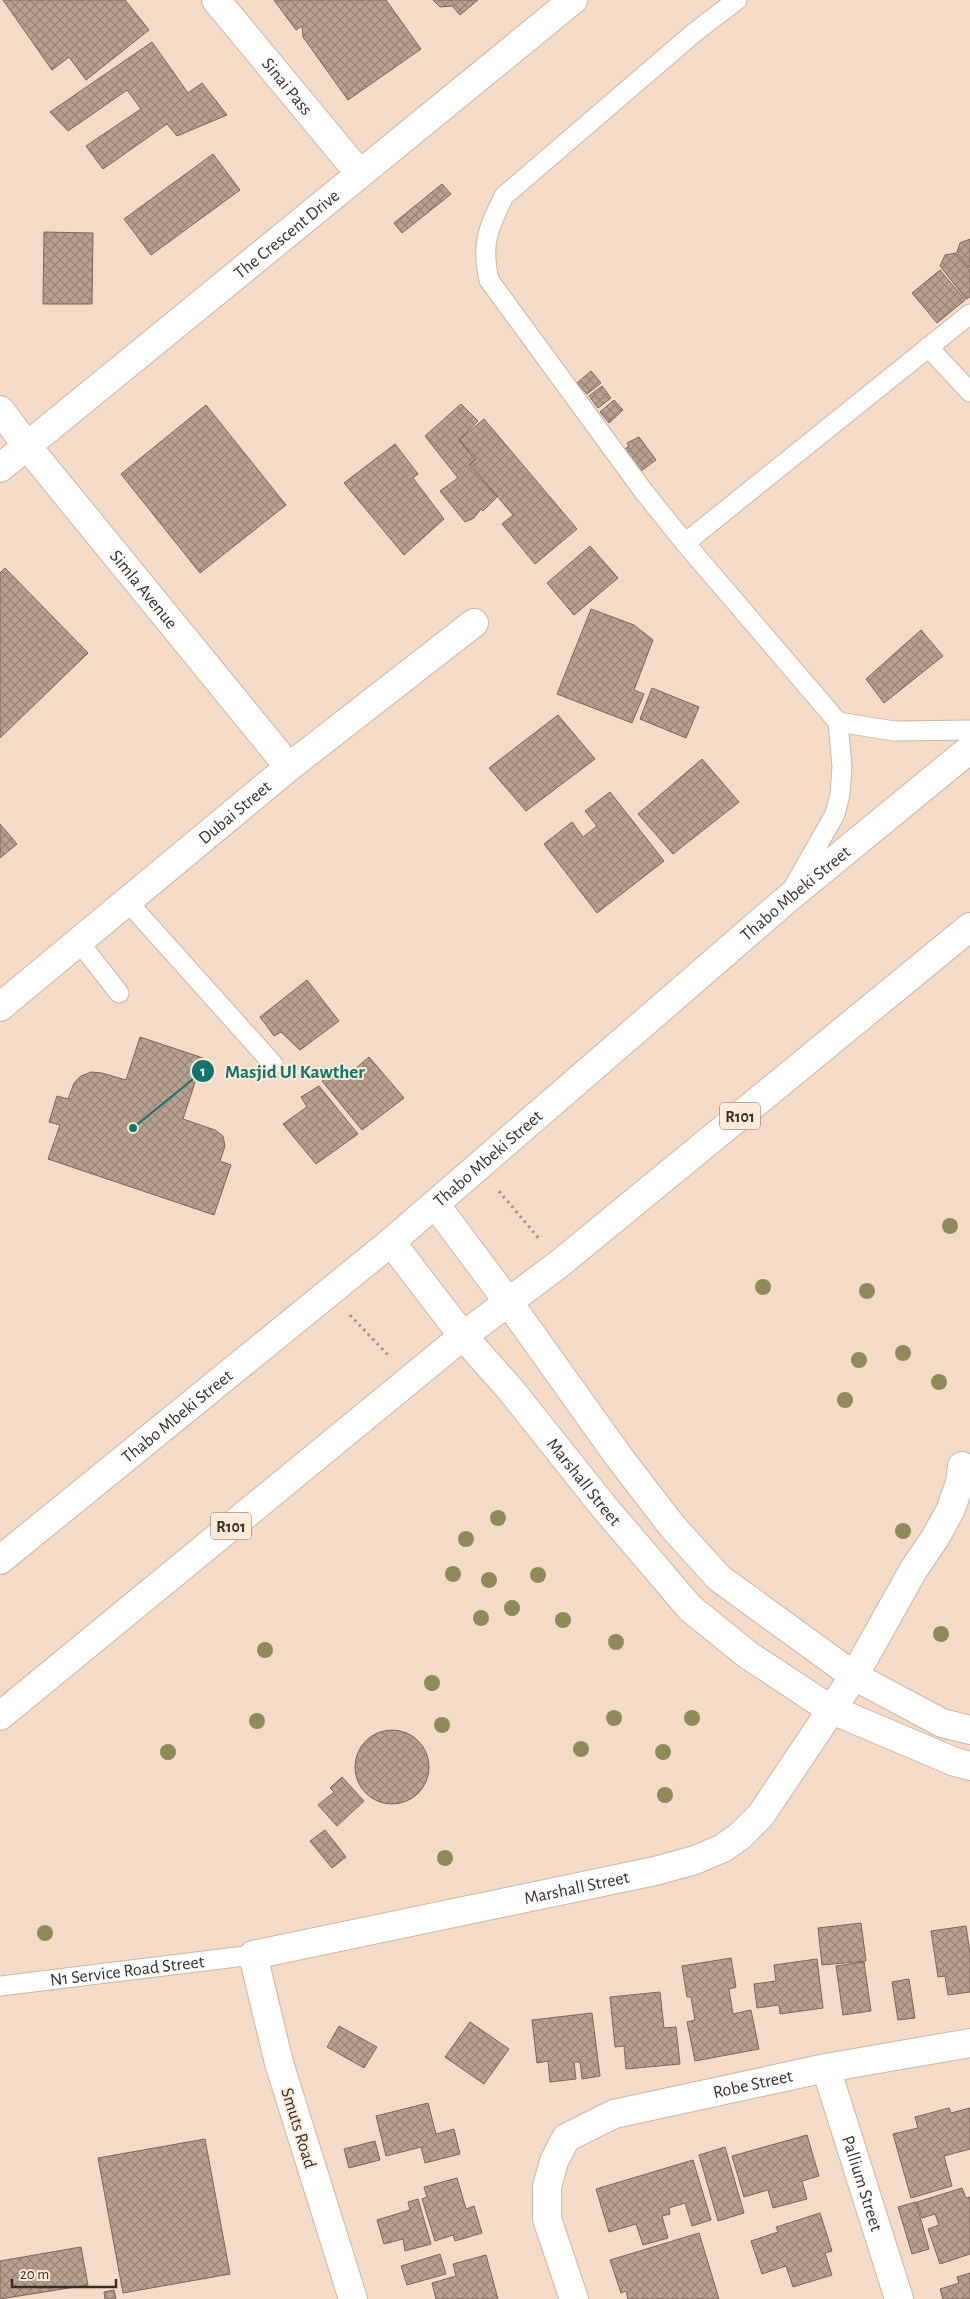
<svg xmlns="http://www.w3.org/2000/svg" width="970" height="2299" font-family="'Alegreya Sans',sans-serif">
  <defs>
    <pattern id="building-cross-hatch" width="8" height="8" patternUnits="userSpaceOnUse" patternTransform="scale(1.25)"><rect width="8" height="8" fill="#b8a28f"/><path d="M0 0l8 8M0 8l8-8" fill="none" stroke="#978475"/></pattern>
  </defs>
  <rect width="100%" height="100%" fill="#f3dbc7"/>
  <path fill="url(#building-cross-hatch)" stroke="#7c6755" d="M3,0H125L149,30L86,80L69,57L52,70Z
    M274,0H386L421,49L348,100L303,37L302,26L296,30Z
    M433,0H478L460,15L452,6L440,7Z
    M152,42L188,93L202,83L227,115L177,136L167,124L103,169L86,146L141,109L127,90L68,131L50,112Z
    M213,154L240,190L151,255L124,219Z
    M442,184L451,194L402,233L394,223Z
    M44,232L93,233L92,304H43Z
    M970,239V268L957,252L960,243Z
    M956,253L970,270V297L966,299L940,266L945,255Z
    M940,270L965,300L937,323L912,293Z
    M591,371L601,383L587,394L577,383Z
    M602,386L611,398L598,408L589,396Z
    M614,400L623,410L609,423L600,412Z
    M461,404L478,421L459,440L475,460L469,465L497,497L483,511L481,509L474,518L465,522L440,491L458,478L425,436Z
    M206,405L286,505L200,573L121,474Z
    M484,419L577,529L535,564L502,524L513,515L470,464L476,459L459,440Z
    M639,437L656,460L641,471L625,449L629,446L627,443Z
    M395,444L418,474L413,478L444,519L404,555L344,483Z
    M590,546L618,578L574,615L547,583Z
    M5,568L88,653L0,738V573Z
    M591,609L634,625L653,640L634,690L644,694L632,723L557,694Z
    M921,630L943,656L884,703L866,679Z
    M652,688L699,707L686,738L640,719Z
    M558,715L595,759L526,811L489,768Z
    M702,759L739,802L673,854L638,814Z
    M610,792L664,861L597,913L544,844L572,822L583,837L597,826L585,811Z
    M0,824L17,844L0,858Z
    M307,980L339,1021L300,1050L281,1032L274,1036L260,1017Z
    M140,1037L203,1058L183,1119L215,1130L223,1136L225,1146L220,1161L231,1165L214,1215L48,1159L60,1125L49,1122L57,1096L68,1099L74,1083L81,1076L91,1072L102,1073L126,1080Z
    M369,1057L404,1098L362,1130L322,1081L341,1067L348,1075Z
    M319,1086L358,1134L316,1164L283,1124L307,1107L301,1097Z
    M355 1767a37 37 0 1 1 74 0a37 37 0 1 1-74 0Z
    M342,1777L364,1801L337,1826L318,1805L334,1792L330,1788Z
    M325,1830L346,1857L332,1868L310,1841Z
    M861,1923L866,1961L822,1965L818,1928Z
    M966,1926L970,1953V1992L948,1995L945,1976L938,1977L931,1931Z
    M731,1958L736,1987L729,1989L733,2014L751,2010L759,2049L695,2061L687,2022L695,2020L691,1997H687L682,1966Z
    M817,1959L823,2008L780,2014L779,2005L757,2008L754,1984L776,1981L774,1965Z
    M864,1962L871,2011L843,2015L836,1966Z
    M909,1979L915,2018L898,2020L892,1982Z
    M660,1992L664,2028L676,2027L680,2064L626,2069L624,2046L615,2047L610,1997Z
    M592,2013L600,2076L582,2079L580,2062H574L576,2079L550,2082L548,2061L537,2063L532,2020Z
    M470,2022L509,2049L484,2084L445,2057Z
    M339,2026L377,2047L364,2068L327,2047Z
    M428,2103L436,2134L454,2129L460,2154L425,2163L421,2147L386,2156L376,2116Z
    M949,2108L951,2113L970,2108V2149L944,2156L952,2186L911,2198L893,2134L918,2128L915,2117Z
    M807,2135L819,2176L802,2181L807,2199L773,2208L768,2190L744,2197L732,2156Z
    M205,2139L230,2274L123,2293L98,2158Z
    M375,2141L380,2160L349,2168L344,2149Z
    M725,2147L744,2213L718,2221L699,2155Z
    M693,2160L711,2220L692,2226L685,2203L669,2208L670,2214L662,2216L668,2238L643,2245L636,2224L609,2232L596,2189Z
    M457,2178L466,2209L474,2206L482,2233L455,2241L453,2235L435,2241L422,2199L427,2197L424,2187Z
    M962,2188L966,2198L970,2197V2254L940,2264L928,2229L939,2225L935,2214L922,2218L917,2202Z
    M418,2199L431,2244L405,2251L403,2239L384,2244L377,2220L410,2210L408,2202Z
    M916,2202L929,2249L912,2254L898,2207Z
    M820,2213L832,2251L825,2253L832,2275L793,2287L786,2266L762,2274L751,2241L778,2232L776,2227Z
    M699,2233L719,2299H628L626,2291L621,2293L610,2260Z
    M81,2247L88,2285L0,2299V2261Z
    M440,2254L446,2274L407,2285L401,2266Z
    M486,2255L498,2299H436L432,2283L456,2276L453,2264Z
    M970,2273V2299H943L940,2289L959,2283L957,2277Z
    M114,2290L116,2299H105L104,2292Z"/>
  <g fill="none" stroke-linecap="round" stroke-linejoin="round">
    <g stroke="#ccb4a1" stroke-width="21">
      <g id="service">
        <path d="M737,0L695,32L504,196C488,229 481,243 489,280L644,492L685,543L838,722L842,767L840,794L835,814L793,888"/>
        <path d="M928,347L970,392"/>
        <path d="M685,543L970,314"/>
        <path d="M838,722L894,731L970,730"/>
        <path d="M127,901L273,1064"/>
        <path d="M79,942L119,993"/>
        <path id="s1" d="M0,1986L253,1955"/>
      </g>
    </g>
    <g stroke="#ccb4a1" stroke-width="30">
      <g id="minor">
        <path id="s2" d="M216,0L360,174"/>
        <path id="s3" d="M0,410L27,446L289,767"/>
        <path id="s4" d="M0,468L573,0"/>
        <path id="s5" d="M0,1007L289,767L474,623"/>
        <path id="s6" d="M826,2068L899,2299"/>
        <path id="s7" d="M353,2299L279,2063L253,1955L655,1871L695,1860L723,1848L740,1836L761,1815L854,1676L914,1569L935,1538L950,1511L960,1483L962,1466"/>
        <path id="s8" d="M574,2299L547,2219V2187L554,2161L566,2138L614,2114L826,2068L970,2043"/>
      </g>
    </g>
    <g stroke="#ccb4a1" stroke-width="30">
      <g id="tertiary">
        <path d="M435,1204L509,1303L619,1457L672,1526L719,1578L854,1676L942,1723L970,1730"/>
        <path id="s9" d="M391,1242L463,1336L510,1389L604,1507L690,1608L748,1655L830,1709L955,1762L970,1766"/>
      </g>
    </g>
    <g stroke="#ccb4a1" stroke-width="30">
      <g id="primary">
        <path id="s10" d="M0,1560L391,1242L786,900L970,749"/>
        <path d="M0,1716L463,1336L559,1264L970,927"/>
      </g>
    </g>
    <path stroke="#a49283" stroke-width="3" stroke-dasharray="2.5 4" stroke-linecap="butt" d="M499,1191L540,1240
      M350,1315L389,1356"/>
    <use href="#service" stroke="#fff" stroke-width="19"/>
    <use href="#minor" stroke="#fff" stroke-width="28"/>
    <use href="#tertiary" stroke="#fff" stroke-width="28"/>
    <use href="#primary" stroke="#fff" stroke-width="28"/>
  </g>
  <g fill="#8d8b5a">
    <circle cx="950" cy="1226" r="8"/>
    <circle cx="763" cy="1287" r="8"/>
    <circle cx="867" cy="1291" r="8"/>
    <circle cx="903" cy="1353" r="8"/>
    <circle cx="859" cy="1360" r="8"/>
    <circle cx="939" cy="1382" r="8"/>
    <circle cx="845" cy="1400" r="8"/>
    <circle cx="498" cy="1518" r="8"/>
    <circle cx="903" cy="1531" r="8"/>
    <circle cx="466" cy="1539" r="8"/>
    <circle cx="453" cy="1574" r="8"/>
    <circle cx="538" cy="1575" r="8"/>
    <circle cx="489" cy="1580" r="8"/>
    <circle cx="512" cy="1608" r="8"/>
    <circle cx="481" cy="1618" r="8"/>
    <circle cx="563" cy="1620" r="8"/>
    <circle cx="941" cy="1634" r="8"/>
    <circle cx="616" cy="1642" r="8"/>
    <circle cx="265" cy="1650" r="8"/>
    <circle cx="432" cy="1683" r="8"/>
    <circle cx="614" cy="1718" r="8"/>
    <circle cx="692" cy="1718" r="8"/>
    <circle cx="257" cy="1721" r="8"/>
    <circle cx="442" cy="1725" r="8"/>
    <circle cx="581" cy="1749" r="8"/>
    <circle cx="168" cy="1752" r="8"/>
    <circle cx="663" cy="1752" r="8"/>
    <circle cx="665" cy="1795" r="8"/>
    <circle cx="445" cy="1858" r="8"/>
    <circle cx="45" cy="1933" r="8"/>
  </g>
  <g text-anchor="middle" stroke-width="4" stroke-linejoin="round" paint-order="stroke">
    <g fill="#fdead9" stroke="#73675c" stroke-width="1">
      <rect x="720" y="1102.5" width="40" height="27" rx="4"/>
      <rect x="211" y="1512.5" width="40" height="27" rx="4"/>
    </g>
    <g font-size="16" font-weight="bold" fill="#382f27">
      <text x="740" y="1122">R101</text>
      <text x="231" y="1532">R101</text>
    </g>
    <g font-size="18" fill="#382f27" stroke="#fdead9">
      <text dy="6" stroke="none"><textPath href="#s2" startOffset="112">Sinai Pass</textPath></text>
      <text dy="6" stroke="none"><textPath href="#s4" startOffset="370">The Crescent Drive</textPath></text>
      <text dy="6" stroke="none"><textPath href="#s3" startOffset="230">Simla Avenue</textPath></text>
      <text dy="6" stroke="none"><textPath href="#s5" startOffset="305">Dubai Street</textPath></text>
      <text dy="6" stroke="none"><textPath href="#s10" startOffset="1038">Thabo Mbeki Street</textPath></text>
      <text dy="6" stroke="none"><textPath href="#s10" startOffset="632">Thabo Mbeki Street</textPath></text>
      <text dy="6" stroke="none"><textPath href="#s10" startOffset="228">Thabo Mbeki Street</textPath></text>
      <text dy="6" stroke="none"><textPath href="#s9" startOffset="308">Marshall Street</textPath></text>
      <text dy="6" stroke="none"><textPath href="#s7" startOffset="689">Marshall Street</textPath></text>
      <text dy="6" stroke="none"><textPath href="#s1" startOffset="128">N1 Service Road Street</textPath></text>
      <text dy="6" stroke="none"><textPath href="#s8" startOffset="365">Robe Street</textPath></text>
      <text transform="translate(299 2128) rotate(73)" y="6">Smuts Road</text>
      <text dy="6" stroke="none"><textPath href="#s6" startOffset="121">Pallium Street</textPath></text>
    </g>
  </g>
  <path fill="none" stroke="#0f766e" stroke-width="2" d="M133 1128L203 1071"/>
  <g fill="#0f766e" stroke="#fdead9" stroke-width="2">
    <circle cx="133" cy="1128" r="5"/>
    <circle cx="203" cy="1071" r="12"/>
  </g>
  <g font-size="15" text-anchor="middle" font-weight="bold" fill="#fff">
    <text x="203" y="1076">1</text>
  </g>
  <g font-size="19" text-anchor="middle" font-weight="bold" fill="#0f766e" stroke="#fdead9" stroke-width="4" stroke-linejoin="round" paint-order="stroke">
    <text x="295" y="1078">Masjid Ul Kawther</text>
  </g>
  <path d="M12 2279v8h104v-8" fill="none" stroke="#382f27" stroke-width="2.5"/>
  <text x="20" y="2279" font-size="15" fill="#382f27" stroke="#fdead9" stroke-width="4" paint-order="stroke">20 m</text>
</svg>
